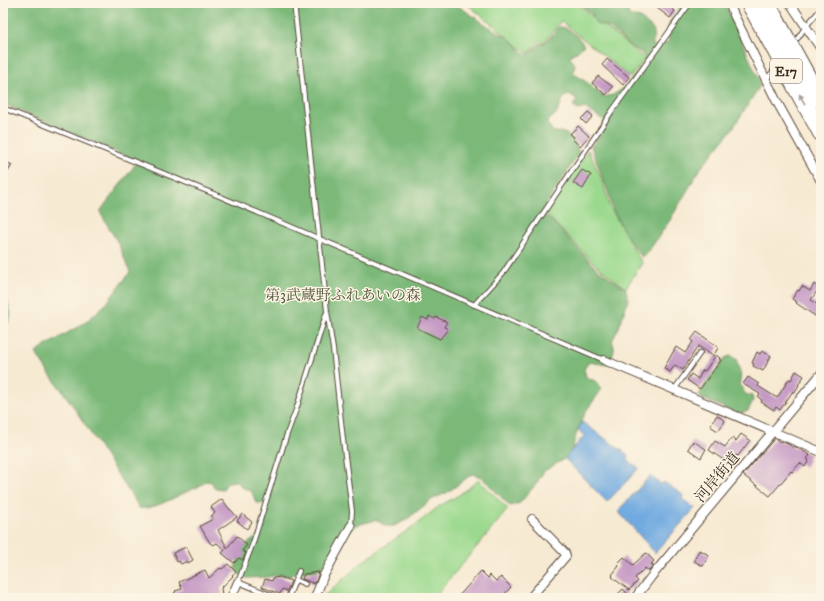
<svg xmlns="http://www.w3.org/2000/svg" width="824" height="601" font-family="'IM FELL DW Pica','Noto Serif JP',serif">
  <rect width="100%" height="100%" fill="#fcf5e5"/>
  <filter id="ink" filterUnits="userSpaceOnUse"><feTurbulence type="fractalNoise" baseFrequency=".025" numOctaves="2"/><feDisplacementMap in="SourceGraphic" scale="8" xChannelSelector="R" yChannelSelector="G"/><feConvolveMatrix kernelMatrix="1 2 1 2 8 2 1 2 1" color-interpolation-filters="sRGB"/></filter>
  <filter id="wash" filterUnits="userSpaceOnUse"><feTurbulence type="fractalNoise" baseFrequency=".012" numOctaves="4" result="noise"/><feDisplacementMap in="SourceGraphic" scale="16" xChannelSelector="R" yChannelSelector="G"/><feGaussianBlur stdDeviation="0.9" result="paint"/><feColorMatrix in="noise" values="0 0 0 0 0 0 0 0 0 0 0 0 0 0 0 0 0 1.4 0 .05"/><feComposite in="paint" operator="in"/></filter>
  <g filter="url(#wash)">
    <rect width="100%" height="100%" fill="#f7ead3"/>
    <path fill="#9bd98e" stroke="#6b8256" d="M466,3H576L645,59L630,77L561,21L543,43L540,40L528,54Z
      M588,150L601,177L610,207L642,263L626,288L598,267L545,213Z
      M479,480L508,509C484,539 458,568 434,598H320L328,593L361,563L418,523L438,507L459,495Z"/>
    <path fill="#7cb979" stroke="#5c724c" d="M3,3H456L461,8L497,32L509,38L527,56L540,43L543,44L554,33L558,27C569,26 578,37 584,45L577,52L573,53L570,58L575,64L573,73L589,84L596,91L604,97L613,95L624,88L644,63L645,57L640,52L631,47L610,28L605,26L596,24L594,20L592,14L579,3H629L628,15L640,18L654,30L653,42V46C658,47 665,44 669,41L668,35L669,23L678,11L682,3H724L761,84L733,128L700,169L670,220L646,255L642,257L626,235L613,210L608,192L591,146C597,139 605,131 605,121L585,108L578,110L573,106L577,99L569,94L563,98L557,113L547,122L553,132C569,131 573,138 579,153L541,212L554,223L597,269L626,289L628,300L619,327L612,341C617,350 612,357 608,365L589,362L584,369L586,377L597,382L602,389L586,411L578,429L574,441L573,448L564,459L544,471L536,484L520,503L510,506L481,477L472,474L448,492L431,500L406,520L394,526H386L376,520L357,525L339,540L326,563L318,570L295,573L290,576L278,575L268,577L247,578L243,577L239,574L235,567L238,562V558L244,546L257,537L264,529L265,511L268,503H256L252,492L242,487L236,481L228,482L223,489L214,488L212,482L206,481C199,488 192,489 184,493C171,499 153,510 139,508L134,499C113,468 93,437 73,406C61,388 46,371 36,353L42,348L86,322L106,304L130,272L118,243L101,214V210L138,161L3,104Z
      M3,290L5,293L11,313L9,322L3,324Z
      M730,356L736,359C739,372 743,371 739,385L743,389L745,394L752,396L753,400L748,411L738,414L701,398L699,395L711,376L718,369L725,358Z"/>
    <path fill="#71aae0" stroke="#566a7f" d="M582,422L628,455L627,460L639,468L607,502L565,459V458L584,436L578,429Z
      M650,476L661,484L664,482L683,495L682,499L695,508L655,553L618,511Z"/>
    <g id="blocks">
      <path fill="#c59ac5" d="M662,3H665L675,11L670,18L657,8Z
        M607,59L629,77L623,85L602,65Z
        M598,76L613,87L606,95L592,83Z
        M588,112L593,116L586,124L581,119Z
        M578,126L589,136L580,146L572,139L574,137L570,134Z
        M3,160L12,165L3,180Z
        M582,170L591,175L583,189L573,183Z
        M814,284L819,288L811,300L821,307V320L796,303L797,302L792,299L798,290L799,291L802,286L810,291Z
        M429,316L435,319L436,317L447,322L444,327L448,329L440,339L417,328L422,317L428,320Z
        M697,332L718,347H717L718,348L713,356L698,346L683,370L675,365L670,372L664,368L676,347L685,353L693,342L691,340Z
        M762,351L771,356L763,371L753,366L754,364L752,363L757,352L760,354Z
        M716,355L720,358L719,359L721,360L700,389L687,380L691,374L698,379L703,370L705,371Z
        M796,371L804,376L798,385H799L794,393L793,391L780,410L776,407L774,410L761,402L762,400L758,397L760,394L743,384L748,377L759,384L758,386L777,398L789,379L791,380Z
        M717,415L725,421L718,431L710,426Z
        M741,434L750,440L738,456L736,455L731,463L729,461L728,463L709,450L715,441L725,447L732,438L736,441Z
        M775,438L780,442L781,441L790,445L793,448L794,446L810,455L807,459L809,460L805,467L800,463L792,472L791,471L770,496L743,475Z
        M693,441L706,449L701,458L688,449Z
        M222,499L230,510H231L237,517L218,530L227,548L237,536L247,545L242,551L246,553L243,560L239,558L234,563L222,553L225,550L217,543L213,545L210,543L200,526L213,519L211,516L215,513L211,507Z
        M242,514L252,522L247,529L237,521Z
        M186,547L193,560L188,563L187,561L181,564L179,561L177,562L173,553Z
        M699,550L709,555L703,566L694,561Z
        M646,553L654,561L651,564L653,566L649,571L645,568L635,578L638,581L629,590L612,577L613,576L612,575L619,566L617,564L624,557L633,565Z
        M228,564L236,572L232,575L233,576L221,588L222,595L209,598H176L174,593L176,592L175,591L182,589L179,582L205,570L209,578L220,568L222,569Z
        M481,571L488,578L490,575L496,581L501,577L511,587L501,598H457Z
        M319,572L315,584L302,579L304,574Z
        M280,577L291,581L287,591L282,589L280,594L262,587L265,579L272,581L273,578Z
        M623,589L627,593L623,598H614Z"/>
    </g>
  </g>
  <g filter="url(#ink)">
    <use href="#blocks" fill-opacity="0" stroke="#574739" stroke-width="1"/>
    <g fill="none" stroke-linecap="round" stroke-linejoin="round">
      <g stroke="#574739" stroke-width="6">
        <path id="service" d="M294,3L327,311L333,349L344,448L352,511L351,526
          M798,38L806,26L821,9
          M766,80L774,70
          M3,108L219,196L604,360
          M474,305L503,273L612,111L690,3
          M674,390L700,353
          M296,580L305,584
          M278,598L238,582L253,543L287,434L297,407L326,314
          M288,598L299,571"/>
      </g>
      <g stroke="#574739" stroke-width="10">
        <path id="minor" d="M729,3L734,15L777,102L821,181
          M790,3L821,49
          M604,360L821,452
          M231,598L238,582
          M315,598L323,577L351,526
          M530,598L566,556L565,553L532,519
          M635,598L651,577L821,374"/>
      </g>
      <g stroke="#574739" stroke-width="18">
        <path id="motorway" d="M749,3L821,133
          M767,3L821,101"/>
      </g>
      <use href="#service" stroke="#fff" stroke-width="4"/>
      <use href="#minor" stroke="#fff" stroke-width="8"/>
      <use href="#motorway" stroke="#fff" stroke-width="16"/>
    </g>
    <defs><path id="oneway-solid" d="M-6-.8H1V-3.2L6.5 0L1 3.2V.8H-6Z"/></defs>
    <use fill="#a79f9a" href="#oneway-solid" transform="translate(802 99) rotate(-119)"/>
  </g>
  <g text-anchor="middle" stroke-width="3" stroke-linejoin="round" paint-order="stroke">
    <rect fill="#fcf5e5" stroke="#75675a" stroke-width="1" x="770" y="59" width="32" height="24" rx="3"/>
    <g font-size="14" font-weight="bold" fill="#3b2a1e">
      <text x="786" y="76">E17</text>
    </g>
    <g font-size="15" fill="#53563a" stroke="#fcf5e5">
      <text x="343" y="300">第3武蔵野ふれあいの森</text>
    </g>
    <g font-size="15" fill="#3b2a1e" stroke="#fcf5e5">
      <text transform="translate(717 477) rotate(-50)" y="5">河岸街道</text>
    </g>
  </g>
  <rect width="824" height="601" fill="none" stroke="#fcf5e5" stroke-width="16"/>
</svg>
